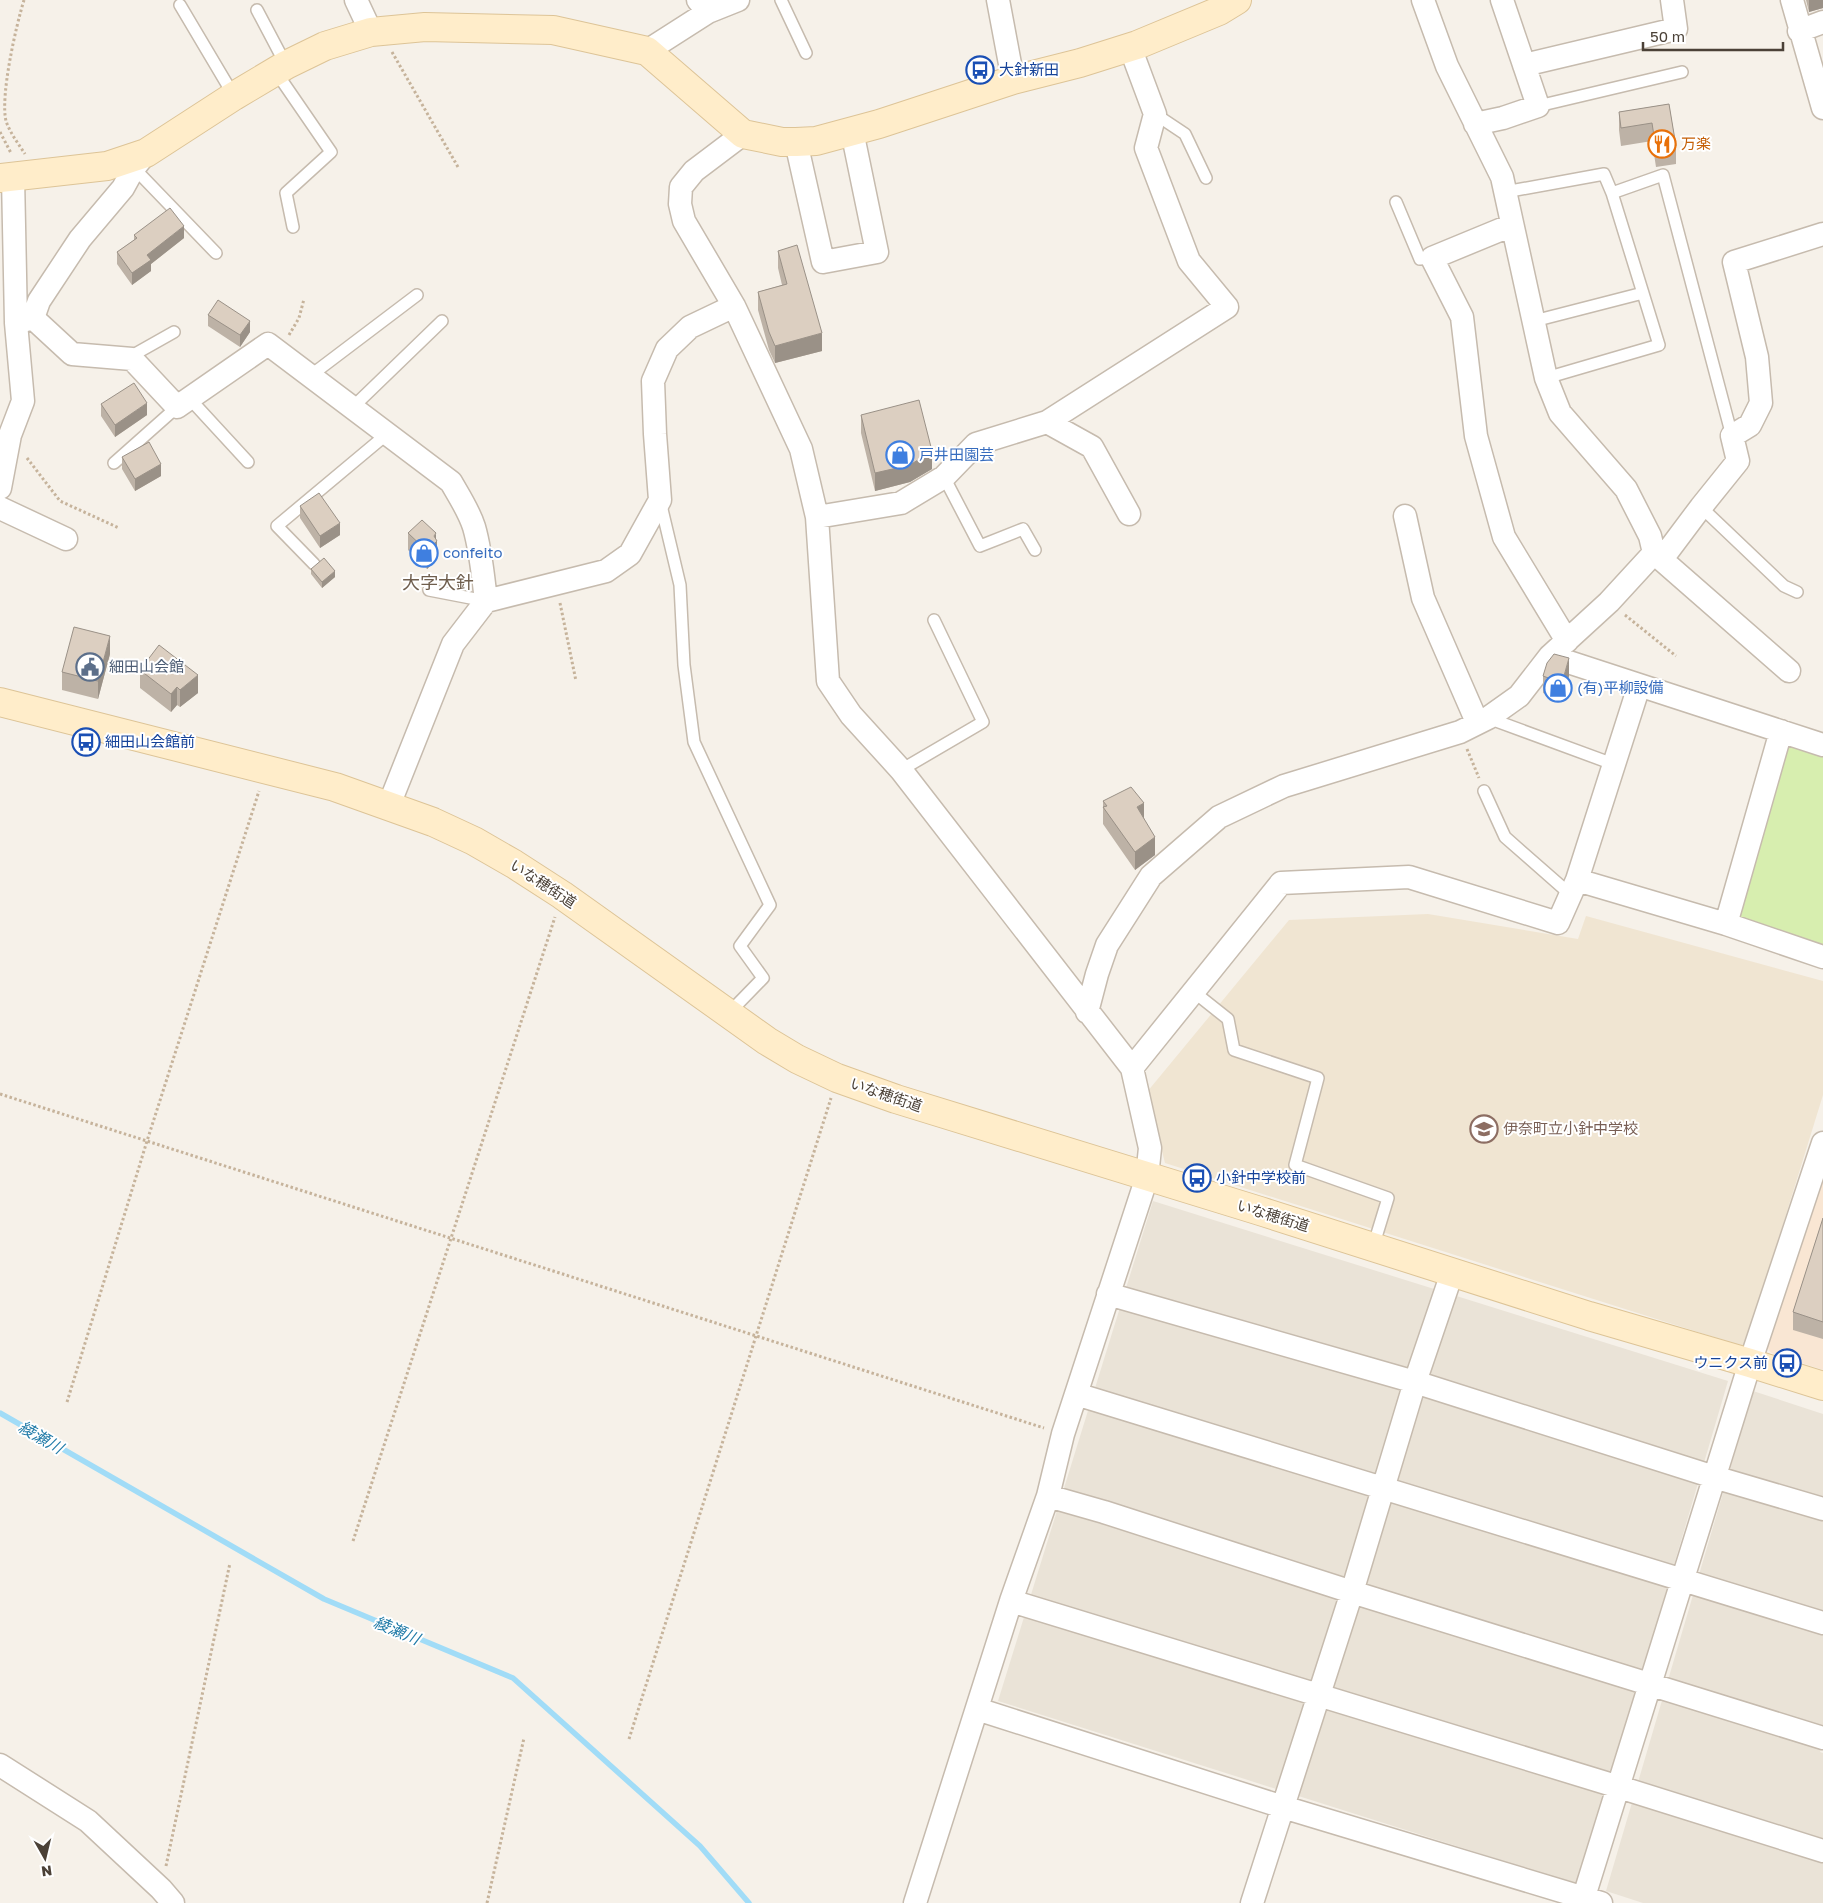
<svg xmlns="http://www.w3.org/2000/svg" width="1823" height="1903" font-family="'Golos Text','Noto Sans JP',sans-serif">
  <rect width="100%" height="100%" fill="#f6f1e9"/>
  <path fill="#eae3d7" d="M1153,1201L1728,1381L1580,1885L998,1701Z
    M1753,1391L1823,1414V1743L1820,1752L1823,1753V1903H1643L1606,1891Z"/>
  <path fill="#f9e6d3" d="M1823,1166V1370L1771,1353L1766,1346Z"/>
  <path fill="#f0e5d2" d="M1428,914L1578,939L1586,916L1823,981V1095L1745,1347L1165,1163L1147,1092L1289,920Z"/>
  <path fill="#d7eeaf" d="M1792,745L1823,755V950L1737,922L1781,752Z"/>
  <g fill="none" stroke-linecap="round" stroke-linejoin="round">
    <path stroke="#a1dcf7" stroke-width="5.5" d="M0,1413L324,1599L513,1678L700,1846L749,1903"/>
    <g stroke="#c6bbae" stroke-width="14">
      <path id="lane" d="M781,0L806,53
        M180,5L234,96
        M257,10L286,65
        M276,72L331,152L286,193L293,227
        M1538,106L1682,72
        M1155,114L1185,134L1206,178
        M134,168L216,253
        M1505,192L1604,174L1612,193
        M1396,202L1420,259L1432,258
        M1534,321L1643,293
        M132,359L135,354L174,332
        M310,376L417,295
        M1546,378L1659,345L1612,193L1663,175L1732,436
        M190,399L248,462
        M352,408L442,321
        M114,463L177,407
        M944,477L980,546L1023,529L1035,550
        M660,501L680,585L684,665L694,742L770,905L740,946L763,978L728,1014
        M1701,507L1784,586L1797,592
        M314,564L277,526L387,434
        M429,590L486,601
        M1488,718L1613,764
        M901,770L983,722L934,620
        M1484,791L1505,837L1571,895
        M1194,992L1228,1019L1234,1050L1318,1078L1295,1165L1388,1198L1373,1247"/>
    </g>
    <g stroke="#c6bbae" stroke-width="25">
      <path id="street" d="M356,0L371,32
        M998,0L1013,80
        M1423,0L1447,66L1502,177L1546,378L1560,413L1626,489L1650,536L1654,553L1789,671
        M1792,0L1823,108
        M708,12L738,0
        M1799,31L1823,22
        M647,51L708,12L698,0
        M1524,65L1676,29L1672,0
        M1475,124L1503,118L1538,106L1502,0
        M743,134L694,171L681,187L680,204L684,221L734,306L801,449L817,517L828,681L851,715L901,770L1132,1068L1150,1148L1147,1177L1063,1434L1048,1496L1011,1601L915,1903
        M796,142L823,262L877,252L852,131
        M13,177L16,323
        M1512,225L1432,258L1462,317L1476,436L1504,537L1567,641
        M33,318L72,354L132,359L177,407L268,344L451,482C459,496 469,511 474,527C481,551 483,576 486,601
        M33,318L39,301L80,239L123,188L134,168L146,153
        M1047,422L1092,447L1129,514
        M0,488L10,435L23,401L16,323L33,318
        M0,508L66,539
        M1405,516L1423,598L1477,722
        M817,517L901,503L944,477L976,444L1047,422L1227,307L1189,261L1146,148L1155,114L1130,47
        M1662,559L1701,507L1738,461L1732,436L1750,425L1761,403L1757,357L1734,262L1823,234
        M1550,656L1823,745
        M389,805L453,644L486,601L606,571L630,554L660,500L655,434L653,381L667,349L690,327L734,306
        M1577,880L1726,924L1823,957
        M1726,924L1781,731
        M1087,1012L1097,974L1107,945L1151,876L1219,817L1284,786L1460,732L1488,718L1519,696L1550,656L1609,602L1654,553
        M1132,1068L1281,883L1409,877L1558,923L1577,880L1639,686
        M1108,1294L1415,1382L1714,1477L1823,1509
        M1076,1394L1823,1623
        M1048,1496L1104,1512L1352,1592L1823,1738
        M1011,1601L1619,1787L1823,1851
        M977,1709L1283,1807L1601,1903
        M0,1765L88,1821L161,1889L173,1903
        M1252,1903L1352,1592L1415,1382L1452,1273
        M1582,1903L1750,1363L1823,1143"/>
    </g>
    <g stroke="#ddc497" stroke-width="30">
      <path id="secondary" d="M0,178L107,166L146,153L234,96L286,65L325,46L371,32L425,27L553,30L647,51L743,134L782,142H796L816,141L879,124L1013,80L1080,63L1137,45L1219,11L1237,0
        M0,702L335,787L433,822L474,841L514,864L562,895L767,1041L797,1059L837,1078L896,1099L1260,1211L1589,1316L1750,1363L1823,1386"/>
    </g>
    <path stroke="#c6b39b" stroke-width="3" stroke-dasharray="2.5 2.5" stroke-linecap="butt" d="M24,0C16,26 0,96 6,121C10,133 18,143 25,154
      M392,52L458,167
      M0,132L11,153
      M289,335L299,318L304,299
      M27,458L60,501L119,528
      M560,603L576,681
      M1625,615L1676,656
      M1467,749L1479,778
      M0,1094L1044,1428
      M67,1402L147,1141L259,791
      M353,1541L555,917
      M629,1739L831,1098
      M166,1866L230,1563
      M487,1903L524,1738"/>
    <use href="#lane" stroke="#fff" stroke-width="11"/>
    <use href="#street" stroke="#fff" stroke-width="22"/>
    <use href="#secondary" stroke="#ffedca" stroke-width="28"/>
  </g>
  <path fill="#bdb2a6" d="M1806,0H1823V8L1809,12Z
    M1669,104L1676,146V164L1656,167L1652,141L1621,146L1619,130V112Z
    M134,235L184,238L151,264V271L132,285L117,264V252L134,240Z
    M778,251L822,351L775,363L769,350L758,310V292L782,285L778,268Z
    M208,315L250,332L240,347L208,326Z
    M101,404L147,415L115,437L101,416Z
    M861,415L932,469L910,482L875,491L861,433Z
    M122,457L161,476L135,491L122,469Z
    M300,506L340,535L320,548L300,518Z
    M408,533L436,539L437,559L427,569L408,550Z
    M311,569L335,577L322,588L311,574Z
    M110,654L98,699L62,690V672Z
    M140,670L198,693L180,707L177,705L171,712L140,688Z
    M1543,676H1569L1562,700L1543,693Z
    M1103,801L1144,818L1155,855L1135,870L1103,824Z
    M1823,1218V1339L1793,1330V1312Z"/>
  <path fill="#9a9187" d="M1809,0H1823V8L1809,12Z
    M184,226V238L151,264V271L132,285V273L147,255Z
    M250,321V332L240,347V335Z
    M822,333V351L775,363V346Z
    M147,403V415L115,437V425Z
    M932,451V469L910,482L875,491V473Z
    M161,464V476L135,491V479Z
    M340,523V535L320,548V536Z
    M436,533V542L437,541V559L427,569V551Z
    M335,571V577L322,588V582Z
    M110,636V654L98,699V681Z
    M1569,658V676L1562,700V683Z
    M198,675V693L180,707V690Z
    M177,687V705L171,712V694Z
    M1144,803V820L1137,807Z
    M1155,837V855L1135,870V852Z"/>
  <path fill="#dccfc1" stroke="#9a9187" d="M1669,104L1676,146L1656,149L1652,123L1621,128L1619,112Z
    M170,208L184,226L147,255L151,260L132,273L117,252L137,238L134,235Z
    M797,245L822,333L775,346L769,332L758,292L787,284L778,251Z
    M218,300L250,321L240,335L208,315Z
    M134,383L147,403L115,425L101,404Z
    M919,400L932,451L910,465L875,473L861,415Z
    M149,442L161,464L135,479L122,457Z
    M319,493L340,523L320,536L300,506Z
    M422,520L436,533L434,536L437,541L427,551L408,533Z
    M324,558L335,571L322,582L311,569Z
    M74,627L110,636L98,681L62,672Z
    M159,645L198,675L180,690L177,687L171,694L140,670Z
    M1554,654L1569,658L1562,683L1543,676L1547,663Z
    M1131,787L1144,803L1137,807L1155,837L1135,852L1103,807L1107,806L1103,801Z
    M1823,1218V1322L1793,1312Z"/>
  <defs>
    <g id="bus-ring" transform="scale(1.4375)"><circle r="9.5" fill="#fff" stroke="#1a4fb4" stroke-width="1.5"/><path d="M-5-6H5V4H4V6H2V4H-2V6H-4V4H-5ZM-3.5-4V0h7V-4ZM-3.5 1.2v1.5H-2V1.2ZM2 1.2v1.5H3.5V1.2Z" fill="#1a4fb4"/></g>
    <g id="restaurant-ring" transform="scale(1.4375)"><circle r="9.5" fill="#fff" stroke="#e8710a" stroke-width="1.5"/><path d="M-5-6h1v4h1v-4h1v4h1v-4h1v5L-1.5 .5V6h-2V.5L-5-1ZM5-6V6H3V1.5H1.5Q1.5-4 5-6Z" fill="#e8710a"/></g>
    <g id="shop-ring" transform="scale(1.4375)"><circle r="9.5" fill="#fff" stroke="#3f7fe0" stroke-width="1.5"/><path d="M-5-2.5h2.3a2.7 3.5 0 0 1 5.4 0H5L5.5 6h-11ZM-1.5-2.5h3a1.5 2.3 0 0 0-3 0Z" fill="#3f7fe0"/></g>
    <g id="civic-ring" transform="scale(1.4375)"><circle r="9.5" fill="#fff" stroke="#5c6f8a" stroke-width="1.5"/><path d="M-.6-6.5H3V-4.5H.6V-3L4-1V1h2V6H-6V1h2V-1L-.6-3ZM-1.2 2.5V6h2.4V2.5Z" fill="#5c6f8a"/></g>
    <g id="school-ring" transform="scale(1.4375)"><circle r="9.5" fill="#fff" stroke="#8d6e63" stroke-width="1.5"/><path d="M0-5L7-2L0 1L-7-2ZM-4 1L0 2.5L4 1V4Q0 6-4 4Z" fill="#8d6e63"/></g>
  </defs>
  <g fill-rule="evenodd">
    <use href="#bus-ring" x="980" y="70"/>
    <use href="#restaurant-ring" x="1662" y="144"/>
    <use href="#shop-ring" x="900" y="455"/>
    <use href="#shop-ring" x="424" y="553"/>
    <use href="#civic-ring" x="90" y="667"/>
    <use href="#shop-ring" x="1558" y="688"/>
    <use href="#bus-ring" x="86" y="742"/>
    <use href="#school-ring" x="1484" y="1129"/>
    <use href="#bus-ring" x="1197" y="1178"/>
    <use href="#bus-ring" x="1787" y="1363"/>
  </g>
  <g text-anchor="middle" stroke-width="4" stroke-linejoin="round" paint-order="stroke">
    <g font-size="15" fill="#164399" stroke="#fff" text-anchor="start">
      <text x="999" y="75">大針新田</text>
      <text x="105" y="747">細田山会館前</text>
      <text x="1216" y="1183">小針中学校前</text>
      <text x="1768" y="1368" text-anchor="end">ウニクス前</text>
    </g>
    <g font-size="15" fill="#c56008" stroke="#fff" text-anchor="start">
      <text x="1681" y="149">万楽</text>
    </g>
    <g font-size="15" fill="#366cbe" stroke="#fff" text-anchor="start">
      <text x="919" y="460">戸井田園芸</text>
      <text x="443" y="558">confeito</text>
      <text x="1577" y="693">(有)平柳設備</text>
    </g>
    <g font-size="15" fill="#4e5e75" stroke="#fff" text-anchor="start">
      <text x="109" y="672">細田山会館</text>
    </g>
    <g font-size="15" fill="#4b4137" stroke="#fff">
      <text transform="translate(543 884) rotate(33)" y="5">いな穂街道</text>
      <text transform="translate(886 1095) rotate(19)" y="5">いな穂街道</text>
      <text transform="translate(1273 1216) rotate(17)" y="5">いな穂街道</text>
    </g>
    <g font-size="15" fill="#785e54" stroke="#fff" text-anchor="start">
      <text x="1503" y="1134">伊奈町立小針中学校</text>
    </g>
    <g font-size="16" font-style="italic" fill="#217ba8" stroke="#fff">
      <text transform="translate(41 1437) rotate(30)" y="6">綾瀬川</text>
      <text transform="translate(397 1630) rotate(23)" y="6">綾瀬川</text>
    </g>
    <g font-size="18" fill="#6f5e4d" stroke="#fff">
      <text x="438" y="589">大字大針</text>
    </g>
  </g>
  <g transform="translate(45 1858) rotate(172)" stroke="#ffffff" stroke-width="4" paint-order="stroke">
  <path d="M0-4L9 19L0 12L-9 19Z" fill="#4b4137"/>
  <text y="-8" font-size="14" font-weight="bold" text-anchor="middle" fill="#4b4137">N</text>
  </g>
  <path d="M1643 42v8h140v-8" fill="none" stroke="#4b4137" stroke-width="2.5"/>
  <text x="1650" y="42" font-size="15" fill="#4b4137" stroke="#ffffff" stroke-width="4" paint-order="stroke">50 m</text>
</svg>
